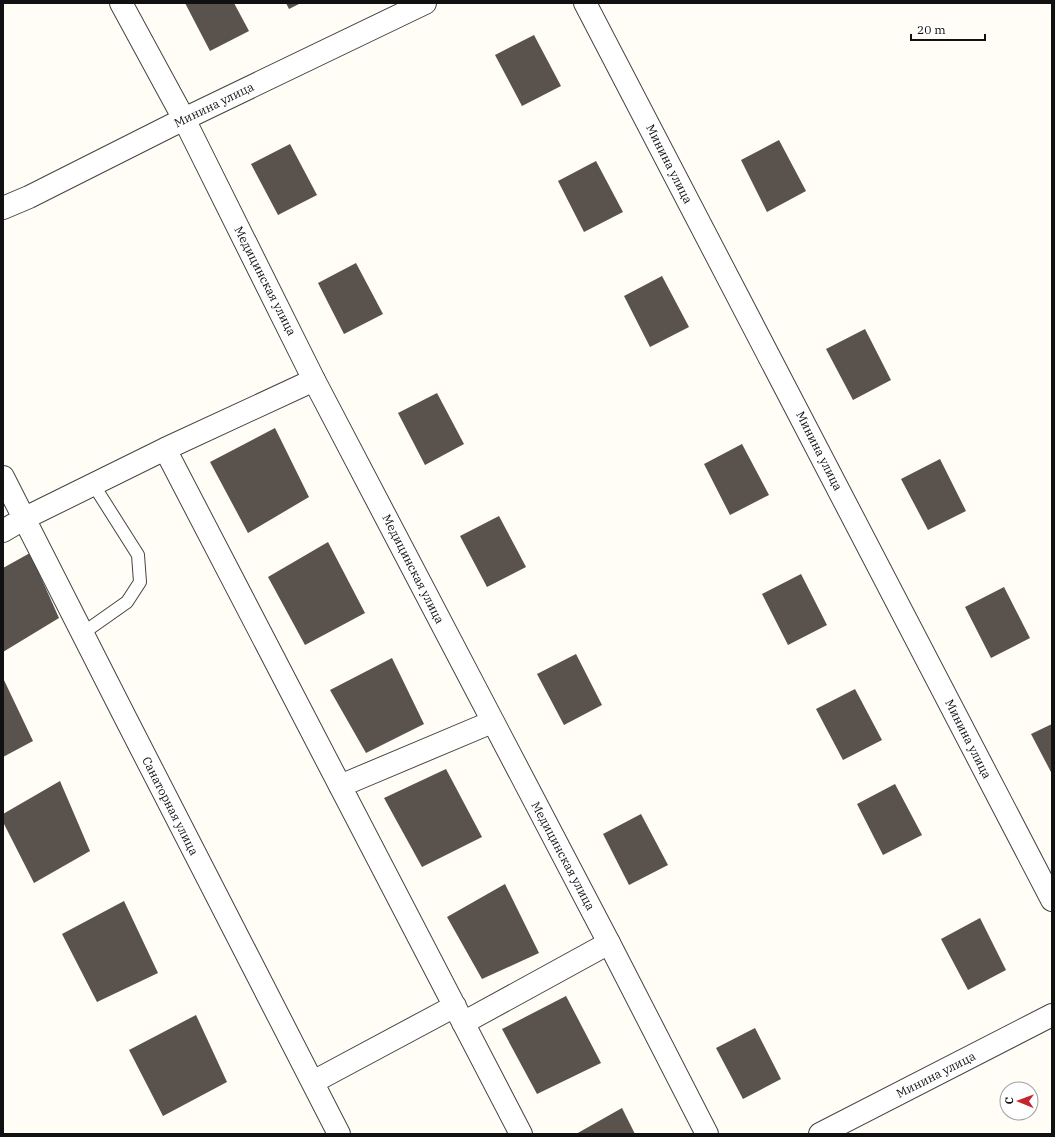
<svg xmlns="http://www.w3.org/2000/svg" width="1055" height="1137" font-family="'IBM Plex Serif',serif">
  <rect width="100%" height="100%" fill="#fffdf5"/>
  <path fill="#5a524d" d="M185,3H234L249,31L210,51Z
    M286,3H301L289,9Z
    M534,35L561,86L522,106L495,55Z
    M779,140L806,191L767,212L741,160Z
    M290,144L317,195L278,215L251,164Z
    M596,161L623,212L584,232L558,181Z
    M356,263L383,314L344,334L318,283Z
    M662,276L689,327L650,347L624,296Z
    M865,329L891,380L853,400L826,349Z
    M437,393L464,444L425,465L398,413Z
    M275,428L309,497L248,533L210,462Z
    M742,444L769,495L730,515L704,464Z
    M940,459L966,511L928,530L901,479Z
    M499,516L526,567L487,587L460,536Z
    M328,542L365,613L305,645L268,577Z
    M30,553L59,618L3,652V568Z
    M801,574L827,625L788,645L762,594Z
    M1004,587L1030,638L991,658L965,607Z
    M576,654L602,705L564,725L537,674Z
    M392,658L424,724L366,753L330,690Z
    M3,678L33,741L3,757Z
    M855,689L882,740L843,760L816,709Z
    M1052,724V774L1031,734Z
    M446,769L482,837L422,867L384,798Z
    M60,781L90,851L34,883L3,822V814Z
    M895,784L922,835L883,855L857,804Z
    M641,814L668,865L629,885L603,834Z
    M505,884L539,953L482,979L447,917Z
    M124,901L158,973L97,1002L62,934Z
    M980,918L1006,970L968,990L941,939Z
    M566,996L601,1063L537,1094L502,1029Z
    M196,1015L227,1082L163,1116L129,1050Z
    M755,1028L781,1079L743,1099L716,1048Z
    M622,1108L635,1134H576Z"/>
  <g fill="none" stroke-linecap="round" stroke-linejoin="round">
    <g stroke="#444" stroke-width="14">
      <path id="service" d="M83,633L127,602L140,582L138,555L93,484"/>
    </g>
    <g stroke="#444" stroke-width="24">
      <path id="minor" d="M585,3L1052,900
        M3,208L29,197L184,119L425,3
        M165,449L521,1134
        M3,477L125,717L339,1134
        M3,531L25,518L165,449L314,380
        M340,786L492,722
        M463,1023L609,943
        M313,1082L455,1006
        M820,1134L1052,1015"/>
    </g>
    <g stroke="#444" stroke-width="24">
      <path id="tertiary" d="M121,3L184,119L314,380L609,943L707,1134"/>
    </g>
    <use href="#service" stroke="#fff" stroke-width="12"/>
    <use href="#minor" stroke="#fff" stroke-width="22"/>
    <use href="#tertiary" stroke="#fff" stroke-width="22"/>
  </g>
  <g text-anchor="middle" stroke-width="4" stroke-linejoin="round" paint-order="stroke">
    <g font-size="12" fill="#111" stroke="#fff">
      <text transform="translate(214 105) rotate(-26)" y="4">Минина улица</text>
      <text transform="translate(669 164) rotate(63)" y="4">Минина улица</text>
      <text transform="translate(265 281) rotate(63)" y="4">Медицинская улица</text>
      <text transform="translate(819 451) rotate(63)" y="4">Минина улица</text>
      <text transform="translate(413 569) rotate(63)" y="4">Медицинская улица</text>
      <text transform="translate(968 739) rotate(63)" y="4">Минина улица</text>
      <text transform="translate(170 806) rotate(63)" y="4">Санаторная улица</text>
      <text transform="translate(563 856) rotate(62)" y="4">Медицинская улица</text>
      <text transform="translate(936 1075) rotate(-27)" y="4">Минина улица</text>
    </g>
  </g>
  <rect width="1055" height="1137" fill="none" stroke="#111111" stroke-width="8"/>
  <g transform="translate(1019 1101) rotate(271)"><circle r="19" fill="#ffffff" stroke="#a0a0a0"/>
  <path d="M0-3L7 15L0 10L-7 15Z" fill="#c4262e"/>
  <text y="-6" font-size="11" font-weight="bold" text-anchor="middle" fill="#111111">С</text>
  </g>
  <path d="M911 34v6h74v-6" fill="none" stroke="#111111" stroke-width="2"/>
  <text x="917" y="34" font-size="12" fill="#111111" stroke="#ffffff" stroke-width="3" paint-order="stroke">20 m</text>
</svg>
